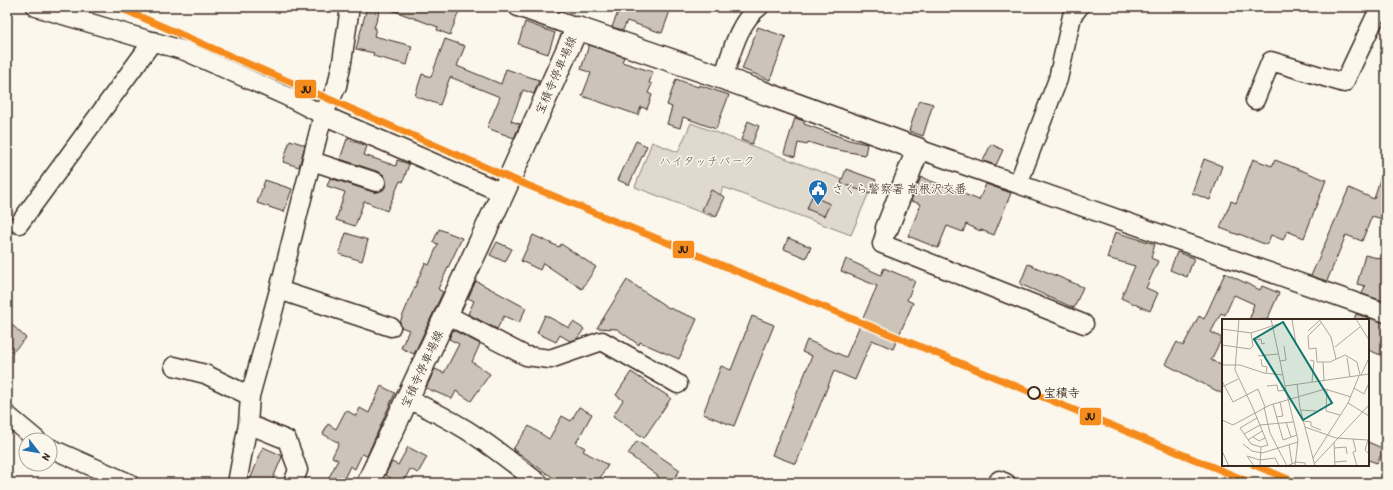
<svg xmlns="http://www.w3.org/2000/svg" width="1393" height="490" font-family="'Patrick Hand','Klee One',sans-serif">
  <rect width="100%" height="100%" fill="#fbf7ec"/>
  <filter id="ink" filterUnits="userSpaceOnUse"><feTurbulence type="fractalNoise" baseFrequency=".025" numOctaves="2"/><feDisplacementMap in="SourceGraphic" scale="8" xChannelSelector="R" yChannelSelector="G"/><feConvolveMatrix kernelMatrix="1 2 1 2 8 2 1 2 1" color-interpolation-filters="sRGB"/></filter>
  <g filter="url(#ink)">
    <path fill="#dfd9ce" stroke="#8d8276" d="M691,123L870,190L851,235L723,187L713,217L635,187L652,142L678,152Z"/>
    <path fill="#ccc4b9" stroke="#3b2a1e" d="M367,7H381L374,28H376L374,36L412,46L407,65L373,56L374,53L356,49Z
      M386,7H447L459,11L450,35L437,30L438,27L386,8Z
      M620,7H659L670,11L662,33L627,21L623,30L612,27Z
      M525,22L555,33L548,54L518,44Z
      M758,27L786,37L770,80L742,69Z
      M445,39L465,46L457,66L501,84L506,69L539,80L534,94L523,90L511,121L520,124L514,138L487,128L500,97L450,77L440,105L415,96L422,74L431,77Z
      M589,45L624,57L622,62L653,72L649,83L652,84L648,93L652,95L647,109L641,107L638,115L582,96L591,73L581,69Z
      M676,79L698,87L699,85L729,95L716,129L683,117L680,128L667,124L672,107L667,105Z
      M919,100L933,104L923,136L909,131Z
      M795,118L804,121V124L849,140L867,144L865,155L827,148L808,142L807,145L798,143L795,157L784,153Z
      M748,121L759,126L752,144L741,140Z
      M347,139L367,146L364,155L396,166L397,160L409,164L403,182L400,181L387,211L364,201L355,226L336,220L345,192L327,186L330,178L373,192H378L383,190L386,186V180L384,175L379,172L340,159Z
      M290,140L305,145L299,167L283,162Z
      M636,141L647,146L629,185L618,180Z
      M991,144L1003,150L996,165L983,161Z
      M1204,159L1222,166L1210,200L1192,193Z
      M1253,159L1272,166L1275,160L1326,180L1304,238L1287,231L1283,240L1271,235L1267,245L1239,234V235L1220,228L1231,201L1236,203Z
      M846,169L876,180L870,194L841,183Z
      M1383,169L1386,170V220L1372,216L1362,241L1346,235L1327,281L1311,276L1349,188L1374,199Z
      M921,177L979,200L986,184L1011,193L994,235L981,230L980,231L966,224L963,232L947,226L938,248L908,236L921,204L911,201Z
      M265,180L292,189L284,212L257,203Z
      M711,190L725,197L716,217L702,210Z
      M812,196L830,204L824,216L807,209Z
      M439,229L462,238L438,289L443,292L414,354L401,348L409,330L401,327L400,322L425,263L429,265L438,244L433,242Z
      M1115,232L1155,244L1151,258L1158,261L1146,288L1158,293L1150,311L1121,298L1135,266L1107,258Z
      M346,233L368,240L362,261L339,254Z
      M533,235L559,247L561,244L596,267L582,289L543,263L540,270L521,261Z
      M788,238L811,247L806,258L784,249Z
      M497,242L512,249L505,262L490,255Z
      M1177,252L1194,258L1187,277L1170,270Z
      M1365,255L1386,260V302L1362,294L1365,286L1357,284Z
      M846,259L881,275L884,268L915,281L907,300L913,303L893,349L872,340L855,380L834,371L796,464L772,455L812,356L802,352L807,340L846,357L877,286L841,271Z
      M1028,264L1083,287L1074,308L1020,284Z
      M1225,273L1260,290L1262,286L1279,293L1267,320H1249L1253,310H1252L1254,304L1234,295L1225,315L1221,313L1211,332L1222,338L1211,360L1223,366V394L1165,364L1177,342L1183,346L1199,316L1204,319Z
      M627,280L667,307L697,319L679,359L640,342L639,345L617,329L597,328Z
      M476,281L526,308L519,323L504,316L497,329L468,314L474,301L468,298Z
      M1356,314L1386,323V357L1368,350V320H1354Z
      M545,315L569,328L573,322L584,329L577,339L570,341L560,335L556,342L537,333Z
      M752,316L774,325L734,426L703,414L721,366L731,370Z
      M7,320L26,338L7,358Z
      M453,330L480,344L472,362L490,374L471,401L456,391L452,399L426,388L435,369L444,373L459,344L449,339Z
      M631,372L671,398L644,438L613,416L623,400L616,395Z
      M381,386L395,393L367,456L362,454L355,469L350,466L342,483H326L338,460L332,457L339,443L323,434L328,424L336,429L346,410L356,416L360,408L369,413Z
      M579,407L592,414L576,443L585,448L583,451L608,465L597,483H563L546,473L513,449L529,426L549,439L562,416L571,421Z
      M637,441L680,470L671,483H656L659,477L628,454Z
      M1368,442L1384,449L1377,463L1368,460Z
      M263,447L281,455L282,457L271,483H258L250,480Z
      M408,447L427,457L418,473L410,469L403,483H400L385,475L392,462L398,465Z"/>
    <g fill="none" stroke-linecap="round" stroke-linejoin="round">
      <g stroke="#3b2a1e" stroke-width="21">
        <path id="minor" d="M36,7L185,51L286,96L323,115L503,193
          M518,7L577,28
          M723,78C731,55 738,22 759,7
          M1255,100L1271,61L1344,83L1380,7
          M918,149L1386,313
          M312,161L376,182
          M1018,184L1058,79L1072,16L1079,7
          M19,224L153,41
          M887,228L882,244L1084,324
          M279,290L391,327
          M447,315L526,356L550,359L602,341L678,384
          M174,366L205,374L250,396
          M408,399C427,408 447,418 465,429C491,445 515,465 539,483
          M7,415L37,440
          M248,424L287,440L298,470L293,483
          M50,448L129,483
          M999,480L1006,483
          M237,483L248,424L250,396L279,290L323,115L337,86L342,62L350,7"/>
      </g>
      <g stroke="#3b2a1e" stroke-width="25">
        <path id="major" d="M368,483L503,193L577,28L723,78L918,149L887,228"/>
      </g>
      <use href="#minor" stroke="#fbf7ec" stroke-width="18"/>
      <use href="#major" stroke="#fbf7ec" stroke-width="22"/>
      <g stroke="#fbf7ec" stroke-width="10">
        <path id="rail-1" d="M118,7L510,178L1252,483
          M1254,465L1298,483"/>
      </g>
      <use href="#rail-1" stroke="#f68b1e" stroke-width="7"/>
    </g>
  </g>
  <defs>
    <g id="civic-pin" transform="scale(1)"><path d="M0 17L-7.5 6A9.5 9.5 0 1 1 7.5 6Z" fill="#1f6fb2" stroke="#fbf7ec"/><path d="M-.6-6.5H3V-4.5H.6V-3L4-1V1h2V6H-6V1h2V-1L-.6-3ZM-1.2 2.5V6h2.4V2.5Z" fill="#fff"/></g>
  </defs>
  <g fill-rule="evenodd">
    <use href="#civic-pin" x="818" y="189"/>
  </g>
  <circle fill="#fbf7ec" stroke="#3b2a1e" stroke-width="2" cx="1034" cy="393" r="6"/>
  <g text-anchor="middle" stroke-width="3" stroke-linejoin="round" paint-order="stroke">
    <g font-size="12" fill="#3b2a1e" stroke="#fbf7ec">
      <text transform="translate(556 75) rotate(-66)" y="4">宝積寺停車場線</text>
      <text transform="translate(422 369) rotate(-65)" y="4">宝積寺停車場線</text>
    </g>
    <g font-size="12" fill="#64564a" stroke="#fbf7ec">
      <text x="707" y="165">ハイタッチパーク</text>
    </g>
    <g font-size="12" fill="#3b2a1e" stroke="#fbf7ec" text-anchor="start">
      <text x="832" y="193">さくら警察署 高根沢交番</text>
    </g>
    <g font-size="12" font-weight="bold" fill="#3b2a1e" stroke="#fbf7ec" text-anchor="start">
      <text x="1044" y="397">宝積寺</text>
    </g>
  </g>
  <g transform="translate(1222 319)">
    <rect width="147" height="147" fill="#fbf7ec"/>
    <path fill="none" stroke="#aea59a" stroke-width="1" d="M17,0L13,51L30,87L38,106L46,126L39,128L29,125L18,109L35,99M49,0L58,42M70,0L74,26M97,0L109,18L114,40M134,0L147,21M100,3L86,17L87,30L94,29L95,43H108L123,36L135,43L138,56M0,10L29,14L59,4M86,12L98,1M30,21L39,20L40,25L43,24M0,26L28,30L31,27L29,14M62,27L64,41M113,28L138,8M36,37L56,35M125,39L128,58M39,40L40,47L45,48L44,54M64,41L58,42L63,67L147,55M88,41L92,42L90,63M101,43L102,62M0,46H18L42,54L61,56M139,56L147,39M0,62L11,83L36,70L43,88M75,65L78,89L93,147M45,67L55,66L56,72L64,71M63,67L76,121L73,147M0,68L16,60M132,69L142,75L146,66M105,70L104,92L118,96M126,84L147,97M51,85L61,121L75,116M42,88L48,114L65,147M78,91L94,92M54,98L61,97L58,83M0,101L11,106L48,86L103,70L129,78M81,102L89,103V107L99,111M64,103L69,118M83,108L114,119L146,121L143,131L147,135M22,115L38,106L71,103M31,118L37,122L43,119M131,120L134,132L131,133L135,147M26,121L40,112M112,123L113,147M21,125L30,132L40,134L76,123M67,126L70,144M112,129L124,128L125,135M0,132L7,147M91,139L126,84L137,57M113,143L125,142M92,145L147,86M32,147L25,137L38,141L53,139L57,147M38,147L39,128M65,147L74,143L83,144V147"/>
    <path fill="#0f766e" fill-opacity="0.15" stroke="#0f766e" stroke-width="2" d="M61,3L110,84L81,101L32,20Z"/>
    <rect width="147" height="147" fill="none" stroke="#3b2a1e" stroke-width="2"/>
  </g>
  <g stroke="#fbf7ec" stroke-width="1.5">
    <rect x="294" y="79" width="23" height="20" rx="4" fill="#f68b1e"/>
    <rect x="672" y="240" width="23" height="19" rx="4" fill="#f68b1e"/>
    <rect x="1079" y="407" width="23" height="19" rx="4" fill="#f68b1e"/>
  </g>
  <g font-size="11" text-anchor="middle" font-weight="bold" fill="#111">
    <text x="306" y="93">JU</text>
    <text x="683" y="253">JU</text>
    <text x="1090" y="420">JU</text>
  </g>
  <rect width="1393" height="490" fill="none" stroke="#fbf7ec" stroke-width="24"/>
  <rect x="12" y="12" width="1369" height="466" fill="none" stroke="#3b2a1e" stroke-width="1.5" filter="url(#ink)"/>
  <g transform="translate(38 452) rotate(121)"><circle r="19" fill="#fbf7ec" stroke="#aea59a"/>
  <path d="M0-3L7 15L0 10L-7 15Z" fill="#1f6fb2"/>
  <text y="-6" font-size="11" font-weight="bold" text-anchor="middle" fill="#3b2a1e">N</text>
  </g>
</svg>
